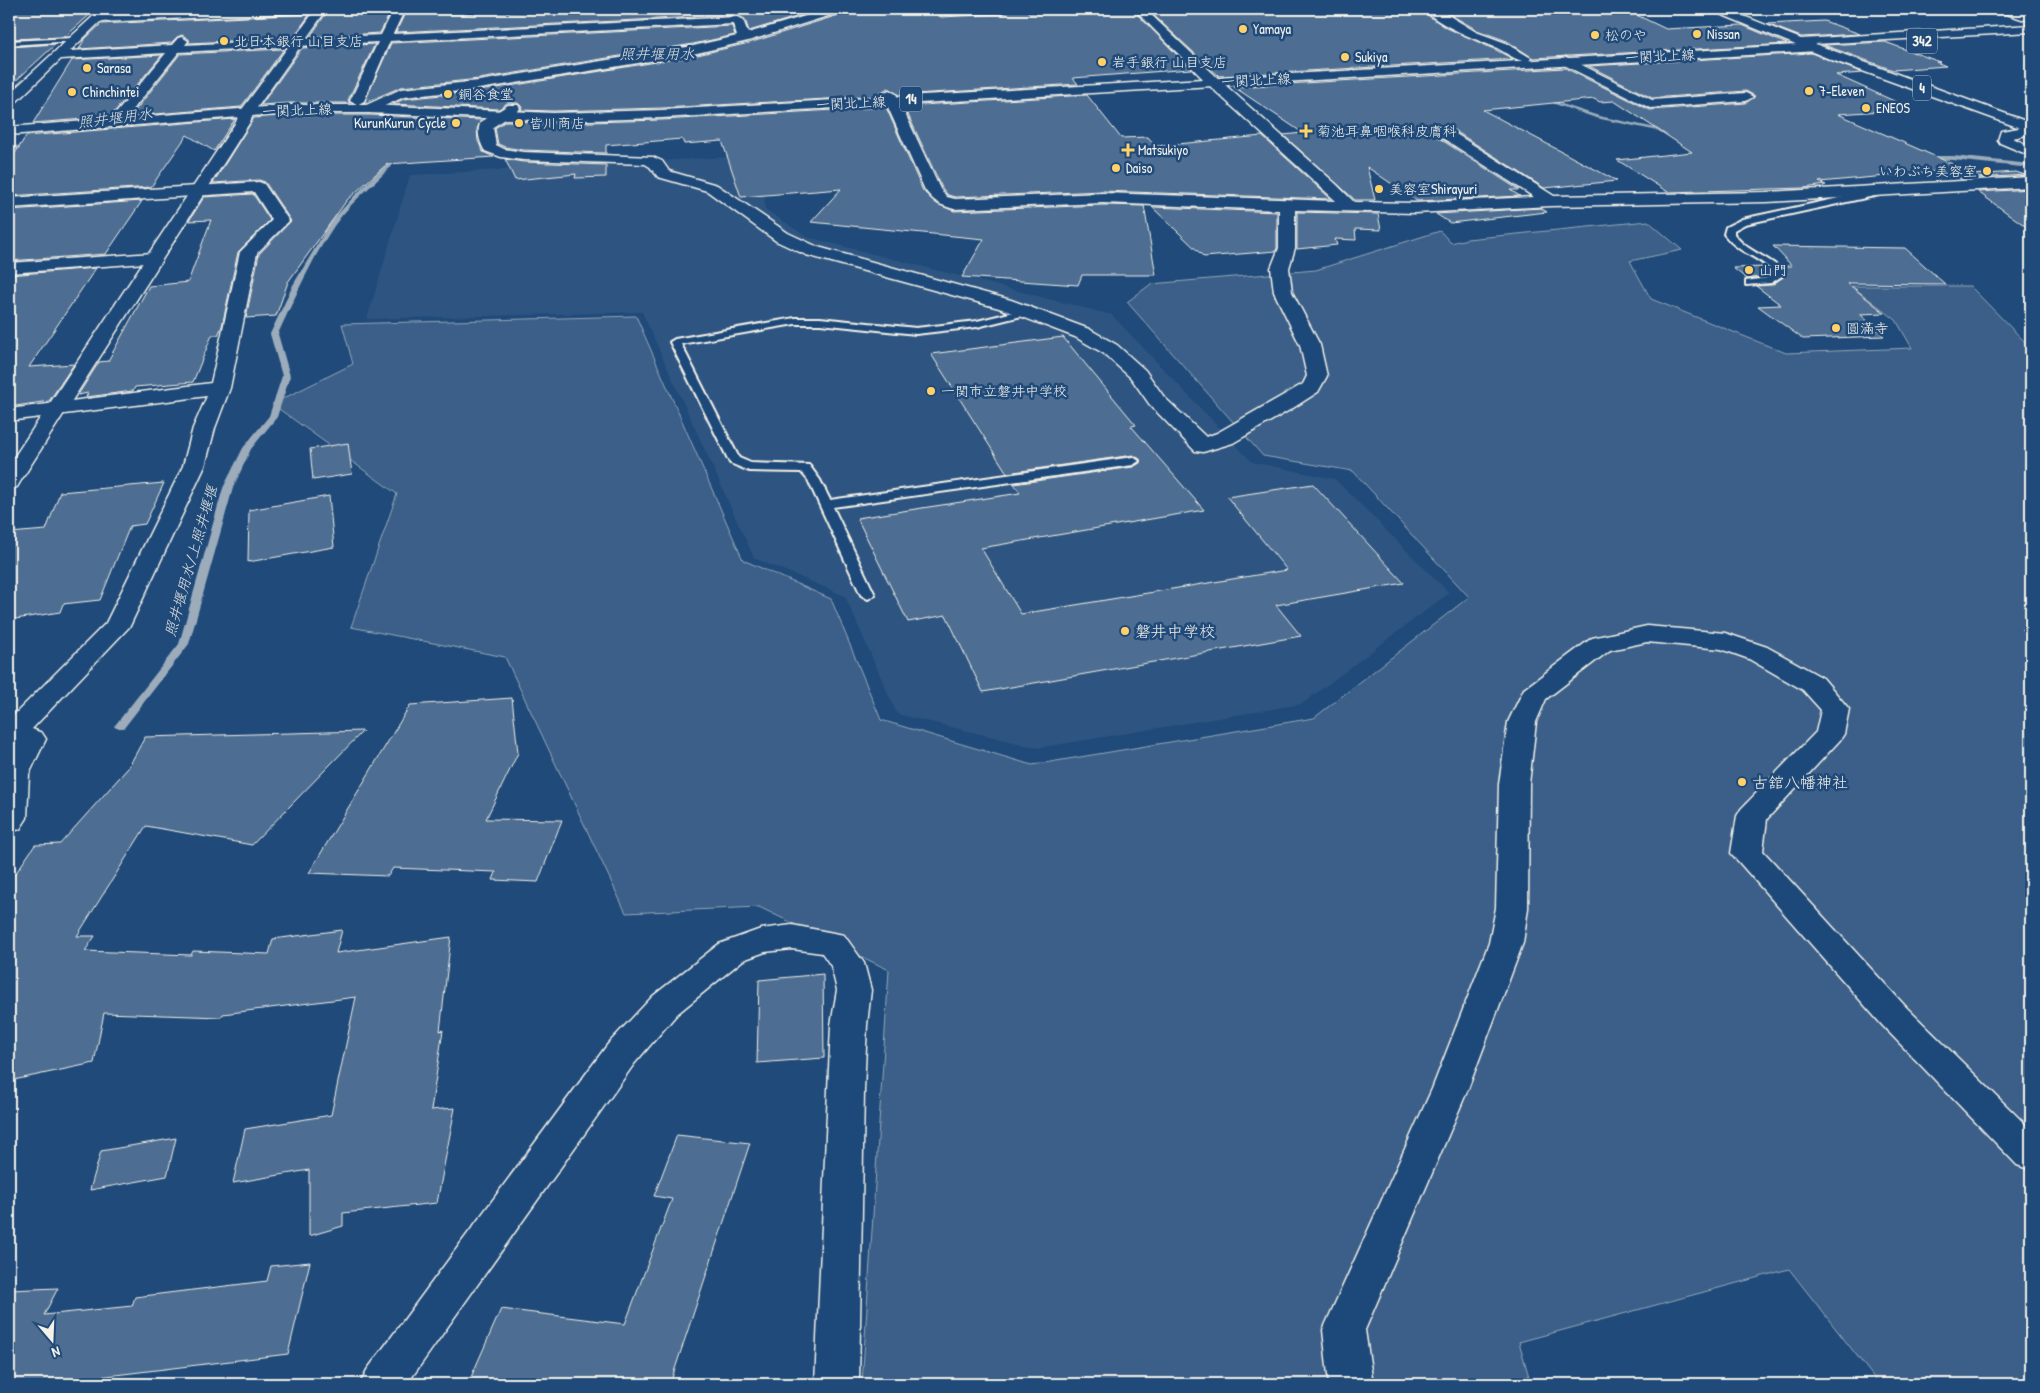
<svg xmlns="http://www.w3.org/2000/svg" width="2040" height="1393" font-family="'Patrick Hand','Klee One',sans-serif">
  <rect width="100%" height="100%" fill="#1f4a7a"/>
  <filter id="ink" filterUnits="userSpaceOnUse"><feTurbulence type="fractalNoise" baseFrequency=".02" numOctaves="2"/><feDisplacementMap in="SourceGraphic" scale="10" xChannelSelector="R" yChannelSelector="G"/><feConvolveMatrix kernelMatrix="1 2 1 2 8 2 1 2 1" color-interpolation-filters="sRGB"/></filter>
  <g filter="url(#ink)">
    <path fill="#2d5581" d="M763,155L765,209L807,237L1112,315L1252,462L1335,479L1449,593L1302,704L1038,748L897,714L845,596L754,558L642,312L367,319L410,175Z"/>
    <path fill="#3a5f88" stroke="#97a8b8" d="M1648,221L1682,250L1630,261L1651,299L1786,353L1912,348L1896,320L1852,286H1970L2031,348V626L2022,629L2031,637V1384H1879L1789,1269L1519,1342L1531,1384H862L889,970L759,907L626,913L505,657L351,627L397,494L272,404L353,364L342,324L636,316L743,560L831,599L881,720L1032,765L1314,718L1469,597L1353,471L1263,456L1127,302L1151,284L1316,270L1440,231L1451,243L1467,239Z"/>
    <g fill="none" stroke-linecap="round" stroke-linejoin="round">
      <path fill="#9cacbb" fill-rule="evenodd" d="M628,66L630,69L599,72L525,87L522,85L599,68Z
        M1540,97L1599,116L1675,132L1672,134L1596,118L1540,99Z
        M2031,101V105L2029,106L2031,107V111L2024,108L2025,103Z
        M34,143L36,144V146L9,151V147Z
        M398,153L403,154C382,179 353,198 334,226C312,259 295,297 278,334L290,376L277,417L251,449L233,488L189,644L124,728H116L114,726L116,724L179,644L223,488L243,448L269,416L282,376L270,334L293,285L330,223L355,195Z
        M1923,156H1953L2031,164V168L1953,160L1921,159V157Z"/>
    </g>
    <path fill="#4d6e92" stroke="#f4f1e8" d="M9,9H96L65,37L9,39Z
      M114,9H196L111,13Z
      M345,9H392L380,33L310,37L327,12H343Z
      M407,9H452L450,14L600,9H823L749,31L745,19L737,15L396,32Z
      M848,9H937L933,13L941,17L1003,14L1011,10L1025,9L1029,13L1132,9L1191,69L1073,78L1078,84L898,95L888,88L881,92V96L662,108L553,111L521,110L522,107L518,103H507L499,109L393,104L404,99L479,91L693,56L749,43L845,13Z
      M1147,9H1422L1430,17L1447,28L1496,50L1513,59L1219,76Z
      M1441,9H1624L1666,29L1742,25L1787,44L1533,58L1507,41L1477,30Z
      M310,14L293,38L189,43V39L182,35L177,37L171,43L79,49L84,40L101,24Z
      M1824,21L1860,34L1801,37L1767,24Z
      M732,26L735,35L693,44L479,79L401,87L364,103L391,43Z
      M1885,42L1940,62H1936L1946,66L1893,70L1824,45Z
      M56,44L9,87V47Z
      M375,44L348,100L350,103H291L261,105L302,48Z
      M284,49L241,107L131,116L180,54Z
      M1811,53L1863,73L1836,75L1912,109L1838,114L1964,169L1819,182L1826,185L1804,188L1668,192L1617,160L1692,152L1614,101L1600,102L1594,99L1483,110L1617,181L1544,188L1449,127H1438L1434,131L1437,137L1519,190H1510L1520,196L1417,201L1367,167L1375,200H1355L1283,135L1303,133L1234,87L1565,68L1650,110L1746,103L1755,96L1746,91L1652,98L1589,66Z
      M162,55L110,117L33,123L72,60Z
      M1087,95L1121,138L1148,137L1156,146L1262,136L1331,199L1103,191L955,197L948,195L942,188L904,106Z
      M886,107L923,191L937,204L954,211L1103,205L1144,206L1156,275H1082L1078,285L962,277L984,239L811,222L841,189L741,197L722,141L684,144L682,139L606,145V153L523,150L505,147L498,144L495,128L506,121L553,123L662,120Z
      M291,115H369L481,120L477,129L478,141L483,152L494,157L387,164L347,200L288,282L276,316L246,318L259,254L291,221L265,182L259,180L213,183L254,118Z
      M235,119L214,151L187,135L151,187L9,196V163L26,136Z
      M505,159L523,162L606,165V177L575,178L576,174L515,180Z
      M2016,172L2025,175L1961,179L1956,176Z
      M2031,189V230L1978,192Z
      M253,194L270,220L238,252L222,326L218,335H212L193,382L135,387L133,391L86,397L88,393L78,395L99,362L108,361L149,286L188,282L211,220L189,221L204,197Z
      M142,201L106,254L9,261V210Z
      M1152,207L1277,212V248L1276,251L1204,257Z
      M1541,208L1547,212L1450,223L1436,214Z
      M1297,212L1378,214L1381,230L1355,229L1356,240L1335,239L1337,245L1297,249Z
      M1773,246L1905,248L1945,284L1847,283L1885,313L1860,314L1884,336L1803,339L1758,306L1781,305L1756,286L1772,285L1787,274L1781,266H1792Z
      M1765,267L1771,273L1765,276L1747,279L1733,268Z
      M96,268L29,367L74,364L49,401L9,407V275Z
      M1063,337L1136,425L1131,426L1204,510L981,548L1021,614L1287,570L1227,497L1313,484L1404,583L1276,605L1301,636L983,692L946,615L908,622L857,518L1020,493L1014,484L1133,467L1140,463V459L1133,455L1007,473L931,354Z
      M348,443L352,474L313,480L310,449Z
      M164,483L145,524L130,526L100,600L63,604L60,612L9,620V533L46,530L60,492Z
      M329,496L334,547L248,562L249,510Z
      M512,698L518,753L486,819L562,820L538,882L493,880L496,872L393,868L388,876L309,873L410,705Z
      M363,731L252,845L146,826L77,936H95L85,951L191,955L193,951L269,954L273,939L342,930L336,953L451,937L440,1031L443,1030L431,1110L455,1108L437,1203L343,1213V1226L309,1236V1170L233,1183L245,1129L331,1115L356,997L223,1014L221,1017L104,1013L94,1063L9,1081V883L35,845L60,844L128,768L145,737Z
      M823,974L824,1058L757,1063L759,980Z
      M677,1135L750,1143L670,1384H468L501,1309L625,1324L672,1199L654,1196Z
      M176,1138L167,1176L90,1190L101,1151Z
      M310,1262L288,1354L41,1384H9V1290L58,1288L44,1315L132,1306L135,1297L267,1281L271,1266Z"/>
    <g fill="none" stroke-linecap="round" stroke-linejoin="round">
      <g stroke="#f4f1e8" stroke-width="4">
        <path id="lane" d="M74,38L77,40L76,41L9,45V41Z
          M1876,190L1880,193L1879,195L1745,224L1734,230V234C1747,253 1771,256 1785,274L1771,283L1746,285V281L1766,278L1774,273C1760,256 1738,254 1724,234L1726,227L1742,219Z
          M1026,309L1031,312L1030,314L977,327L916,334L820,324H795L681,344L739,458L751,463L809,465L820,480L830,500L1133,457L1139,461L1133,465L833,507L875,595L868,599L861,595L808,480L801,472L749,471L730,463L670,342L675,339L795,318H820L916,328L977,321Z"/>
      </g>
      <g stroke="#f4f1e8" stroke-width="3">
        <path id="street" d="M101,9H112L107,15L249,9H326L320,12L100,22L70,51L172,45L178,38L182,37L188,41L185,45L381,35L394,9H405L393,34L737,17L743,20L748,33L829,9H846L844,11L748,41L693,54L479,89L404,97L369,113L364,112L362,109L364,106L401,89L479,81L693,46L737,36L733,24L390,41L364,101L357,105L350,101L378,42L179,52L120,126L115,127L108,123L166,53L61,59L14,104L9,105V94Z
          M940,9H1009L1003,12L941,15L935,12Z
          M1134,9H1145L1223,83L1336,184L1354,202L1415,203L1534,197L1438,135L1436,132L1438,129H1448L1554,196L1767,192L2031,177V187L1767,202L1551,206L1415,213L1295,210V248L1289,268L1292,292L1320,345L1327,376L1318,392L1293,408L1233,443L1203,452L1195,451L1150,405L1131,378L1103,353L1075,337L999,308L806,255L776,241L707,191L658,177L650,167L645,164L523,160L501,157L485,151C480,143 476,131 481,122L508,105H518L520,108L518,111L493,127L496,145L504,149L523,152L653,157L662,161L669,171L717,185L788,233L818,247L1011,300L1089,329L1117,345L1145,370L1164,397L1206,437L1217,433L1303,384L1307,376L1300,345L1274,292L1271,268L1279,248V210L1103,203L954,209C940,205 934,202 925,190L882,94L889,90L896,94L940,189L947,197L955,199L1103,193L1336,201L1213,89Z
          M1424,9H1438L1476,32L1506,43L1531,58L1529,61C1518,63 1507,53 1497,48C1476,39 1439,26 1424,9Z
          M1996,9H2012L2031,15V22L1998,11Z
          M1566,57L1652,100L1746,93L1753,97L1746,101L1650,108L1562,64L1560,61L1562,58Z
          M2031,126V134L2013,138L2031,147V156L2000,143L1998,140L2001,131Z
          M259,182L264,184L289,221L257,253L230,388L215,428L205,466L130,626L32,729L42,733L46,739L29,774L27,818L20,829L9,832V756L16,743L9,741V720L106,623L183,466L193,428L207,396L9,421V409L211,383L240,252L272,220L254,192L9,208V198Z
          M153,253L159,254L162,258L159,262L9,273V263Z
          M1647,626L1725,633L1767,647L1823,678L1849,709L1844,734L1840,740L1767,819L1763,851L1906,1007L2031,1130V1170L2017,1165L1882,1025L1731,853L1737,816L1741,809L1816,732L1821,710L1803,690L1749,659L1721,649L1647,642L1610,650L1546,699L1536,722L1529,784L1528,908L1523,943L1468,1089L1365,1330L1373,1384H1329L1323,1330L1432,1089L1489,943L1496,908L1499,784L1508,722L1524,689L1592,638Z
          M792,925L844,935L864,963L871,990L867,1025L864,1090L859,1384H815L828,1090L831,1025L837,990L831,966L822,953L792,949L765,952L743,960L677,1014L634,1064L407,1384H360L367,1370L608,1044L653,996L719,944L761,929Z"/>
      </g>
      <g stroke="#f4f1e8" stroke-width="3">
        <path id="secondary" d="M316,9H327L254,112L250,122L20,482L17,487L9,489V465L236,122L240,112Z"/>
      </g>
      <g stroke="#f4f1e8" stroke-width="3">
        <path id="primary" d="M1814,44L1820,48L1818,51L662,118L553,121L369,113H291L9,135V127L291,105H369L553,113L662,110Z"/>
      </g>
      <g stroke="#f4f1e8" stroke-width="3">
        <path id="highway" d="M1711,9H1726L1801,39L2031,25V32L1815,44L2031,123V132L1832,60L1713,11Z"/>
      </g>
      <use href="#lane" fill="#1f4a7a" fill-rule="evenodd"/>
      <use href="#street" fill="#1f4a7a" fill-rule="evenodd"/>
      <use href="#secondary" fill="#1f4a7a" fill-rule="evenodd"/>
      <use href="#primary" fill="#1f4a7a" fill-rule="evenodd"/>
      <use href="#highway" fill="#1f4a7a" fill-rule="evenodd"/>
    </g>
  </g>
  <g fill="#ffd166" stroke="#1f4a7a" stroke-width="2">
    <circle cx="1243" cy="29" r="5"/>
    <circle cx="1697" cy="34" r="5"/>
    <circle cx="1595" cy="35" r="5"/>
    <circle cx="224" cy="41" r="5"/>
    <circle cx="1345" cy="57" r="5"/>
    <circle cx="1102" cy="62" r="5"/>
    <circle cx="87" cy="68" r="5"/>
    <circle cx="1809" cy="91" r="5"/>
    <circle cx="72" cy="92" r="5"/>
    <circle cx="448" cy="94" r="5"/>
    <circle cx="1866" cy="108" r="5"/>
    <circle cx="456" cy="123" r="5"/>
    <circle cx="519" cy="123" r="5"/>
    <path d="M1303.5 123.5h5v5h5v5h-5v5h-5v-5h-5v-5h5z"/>
    <path d="M1125.5 142.5h5v5h5v5h-5v5h-5v-5h-5v-5h5z"/>
    <circle cx="1116" cy="168" r="5"/>
    <circle cx="1987" cy="171" r="5"/>
    <circle cx="1379" cy="189" r="5"/>
    <circle cx="1749" cy="270" r="5"/>
    <circle cx="1836" cy="328" r="5"/>
    <circle cx="931" cy="391" r="5"/>
    <circle cx="1125" cy="631" r="5"/>
    <circle cx="1742" cy="782" r="5"/>
  </g>
  <g text-anchor="middle" stroke-width="5" stroke-linejoin="round" paint-order="stroke">
    <g font-size="14" fill="#f4f1e8" stroke="#1f4a7a" text-anchor="start">
      <text x="1253" y="34">Yamaya</text>
      <text x="1707" y="39">Nissan</text>
      <text x="1605" y="40">松のや</text>
      <text x="234" y="46">北日本銀行 山目支店</text>
      <text x="1355" y="62">Sukiya</text>
      <text x="1112" y="67">岩手銀行 山目支店</text>
      <text x="97" y="73">Sarasa</text>
      <text x="1819" y="96">7-Eleven</text>
      <text x="82" y="97">Chinchintei</text>
      <text x="458" y="99">銅谷食堂</text>
      <text x="1876" y="113">ENEOS</text>
      <text x="446" y="128" text-anchor="end">KurunKurun Cycle</text>
      <text x="529" y="128">皆川商店</text>
      <text x="1317" y="136">菊池耳鼻咽喉科皮膚科</text>
      <text x="1138" y="155">Matsukiyo</text>
      <text x="1126" y="173">Daiso</text>
      <text x="1977" y="176" text-anchor="end">いわぶち美容室</text>
      <text x="1389" y="194">美容室Shirayuri</text>
      <text x="1759" y="275">山門</text>
      <text x="1846" y="333">圓滿寺</text>
      <text x="941" y="396">一関市立磐井中学校</text>
    </g>
    <g font-size="14" fill="#f4f1e8" stroke="#1f4a7a">
      <text transform="translate(1660 56) rotate(-3)" y="5">一関北上線</text>
      <text transform="translate(1256 80) rotate(-3)" y="5">一関北上線</text>
      <text transform="translate(851 103) rotate(-3)" y="5">一関北上線</text>
      <text transform="translate(297 110) rotate(-2)" y="5">一関北上線</text>
    </g>
    <g fill="#1f4a7a" stroke="#b4bfc7" stroke-width="1">
      <rect x="1907" y="28.5" width="30" height="25" rx="4"/>
      <rect x="1913" y="75.5" width="18" height="25" rx="4"/>
      <rect x="900" y="86.5" width="22" height="25" rx="4"/>
    </g>
    <g font-size="15" font-weight="bold" fill="#f4f1e8">
      <text x="1922" y="46">342</text>
      <text x="1922" y="93">4</text>
      <text x="911" y="104">14</text>
    </g>
    <g font-size="15" font-style="italic" fill="#dee0dd" stroke="#1f4a7a">
      <text x="657" y="59">照井堰用水</text>
      <text transform="translate(115 118) rotate(-7)" y="5">照井堰用水</text>
      <text transform="translate(191 561) rotate(-74)" y="5">照井堰用水/上照井堰堰</text>
    </g>
    <g font-size="16" fill="#f4f1e8" stroke="#1f4a7a" text-anchor="start">
      <text x="1135" y="637">磐井中学校</text>
      <text x="1752" y="788">古舘八幡神社</text>
    </g>
  </g>
  <rect width="2040" height="1393" fill="none" stroke="#1f4a7a" stroke-width="30"/>
  <rect x="15" y="15" width="2010" height="1363" fill="none" stroke="#f4f1e8" stroke-width="2" filter="url(#ink)"/>
  <g transform="translate(52 1340) rotate(161)" stroke="#1f4a7a" stroke-width="4" paint-order="stroke">
  <path d="M0-4L9 19L0 12L-9 19Z" fill="#f4f1e8"/>
  <text y="-8" font-size="14" font-weight="bold" text-anchor="middle" fill="#f4f1e8">N</text>
  </g>
</svg>
